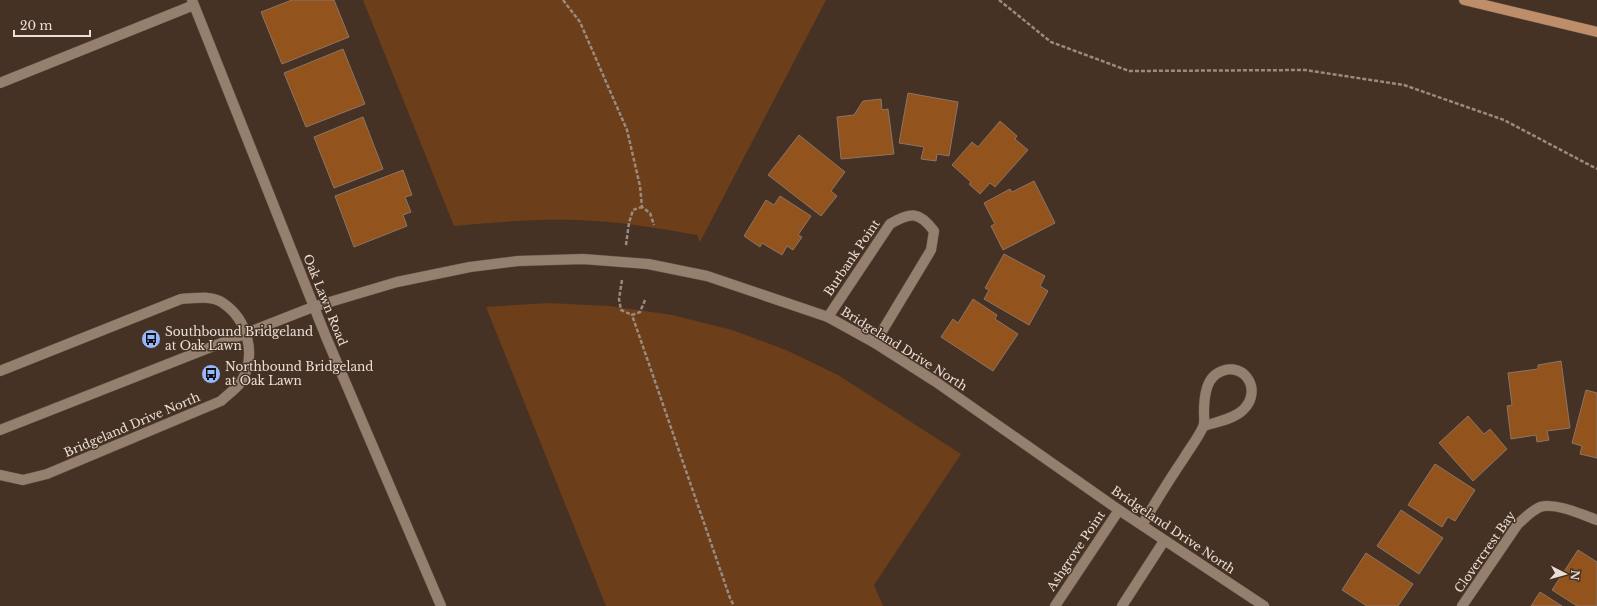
<svg xmlns="http://www.w3.org/2000/svg" width="1597" height="606" font-family="'Libre Baskerville',serif">
  <rect width="100%" height="100%" fill="#453224"/>
  <path fill="#6c3e19" d="M363,0H826L700,242L697,235C657,228 616,221 576,220C535,219 495,222 454,226Z
    M548,303L610,306L672,315L732,330L786,350L838,375L961,454L874,585L883,606H606L486,307Z"/>
  <path fill="#93531d" stroke="#8b7566" d="M292,0H334L349,37L282,64L261,12Z
    M343,49L365,104L306,127L284,73Z
    M908,93L958,102L949,156L937,154L936,161L921,159L924,147L899,143Z
    M881,99L882,110L888,109L894,154L841,159L837,117L854,115L863,101Z
    M363,117L383,169L334,188L314,137Z
    M1000,121L1017,136L1015,139L1028,150L995,187L990,183L980,194L969,184L971,182L952,165L972,142L978,147Z
    M799,135L845,172L831,191L837,196L821,216L768,175Z
    M403,170L412,195L405,197L411,212L403,215L407,226L354,247L335,196Z
    M1034,181L1055,223L1003,250L991,226L995,224L984,203L1010,189L1012,192Z
    M780,196L811,216L798,235L802,237L793,250L787,246L782,255L762,243L760,247L744,236L766,200L774,205Z
    M1004,254L1045,276L1040,286L1048,291L1029,325L984,299L989,290L985,288Z
    M973,299L997,315L995,319L1018,334L993,371L941,337L953,319L958,323Z
    M1561,361L1570,428L1547,431L1549,440L1537,442L1536,435L1511,439L1507,406L1512,405L1508,373L1538,369V365Z
    M1586,390L1597,393V458L1580,454L1582,446L1572,443Z
    M1468,416L1484,434L1490,429L1507,449L1473,481L1439,443Z
    M1435,464L1475,490L1455,521L1448,517L1442,527L1408,505Z
    M1401,510L1443,538L1419,574L1377,546Z
    M1578,550L1597,562V606H1577L1552,590Z
    M1366,553L1413,584L1398,606H1367L1342,590Z
    M1540,592L1562,606H1531Z"/>
  <g fill="none" stroke-linecap="round" stroke-linejoin="round">
    <g stroke="#615045" stroke-width="11">
      <path id="minor" d="M192,0L326,337L441,606
        M0,83L194,5
        M828,317L890,224C910,212 919,211 934,231L931,250L875,343
        M0,371L181,299C194,298 212,295 223,303C248,320 257,356 241,382C236,389 227,395 221,401L47,474L23,480L0,475
        M1142,525C1155,503 1169,480 1184,458C1190,448 1198,438 1203,427C1205,423 1204,417 1204,412C1204,401 1205,383 1215,375C1241,356 1265,389 1243,410C1234,419 1216,422 1204,426
        M1055,606L1119,510
        M1122,606L1164,541
        M1462,606L1518,524C1525,518 1531,511 1540,507C1555,502 1583,515 1597,520"/>
    </g>
    <g stroke="#615045" stroke-width="11">
      <path id="tertiary" d="M0,430L313,307L397,282L470,267L518,261L583,259L648,264L707,276L828,317L875,343L936,382L1119,510L1264,606"/>
    </g>
    <g stroke="#615045" stroke-width="11">
      <path id="primary" d="M1464,0L1597,32"/>
    </g>
    <path stroke="#9a8a7f" stroke-width="2.5" stroke-dasharray="4 2" stroke-linecap="butt" d="M563,0L580,22L627,130L640,186L642,207L650,213L654,225
      M999,0L1051,42L1129,71L1305,70L1404,85L1504,120L1597,169
      M626,245L629,223L633,210L642,207
      M622,280L619,299L621,310L632,315
      M645,300L640,312L632,315L730,598L734,606"/>
    <use href="#minor" stroke="#957f6f" stroke-width="10"/>
    <use href="#tertiary" stroke="#957f6f" stroke-width="10"/>
    <use href="#primary" stroke="#be8e6b" stroke-width="10"/>
  </g>
  <defs>
    <g id="bus-disc" transform="scale(1)"><circle r="9.5" fill="#98b6fd" stroke="#453224"/><path d="M-5-6H5V4H4V6H2V4H-2V6H-4V4H-5ZM-3.5-4V0h7V-4ZM-3.5 1.2v1.5H-2V1.2ZM2 1.2v1.5H3.5V1.2Z" fill="#111"/></g>
  </defs>
  <g fill-rule="evenodd">
    <use href="#bus-disc" x="151" y="339"/>
    <use href="#bus-disc" x="211" y="374"/>
  </g>
  <g text-anchor="middle" stroke-width="3" stroke-linejoin="round" paint-order="stroke">
    <g font-size="12" fill="#ebded6" stroke="#453224">
      <text transform="translate(852 258) rotate(-56)" y="4">Burbank Point</text>
      <text transform="translate(325 300) rotate(68)" y="4">Oak Lawn Road</text>
      <text transform="translate(904 349) rotate(32)" y="4">Bridgeland Drive North</text>
      <text transform="translate(132 425) rotate(-23)" y="4">Bridgeland Drive North</text>
      <text transform="translate(1173 530) rotate(34)" y="4">Bridgeland Drive North</text>
      <text transform="translate(1076 551) rotate(-56)" y="4">Ashgrove Point</text>
      <text transform="translate(1485 552) rotate(-55)" y="4">Clovercrest Bay</text>
    </g>
    <g font-size="12" fill="#ebded6" stroke="#453224" text-anchor="start">
      <text x="165" y="336">Southbound Bridgeland<tspan x="165" dy="14">at Oak Lawn</tspan></text>
      <text x="225" y="371">Northbound Bridgeland<tspan x="225" dy="14">at Oak Lawn</tspan></text>
    </g>
  </g>
  <g transform="translate(1565 574) rotate(96)" stroke="#453224" stroke-width="3" paint-order="stroke">
  <path d="M0-3L7 15L0 10L-7 15Z" fill="#ebded6"/>
  <text y="-6" font-size="11" font-weight="bold" text-anchor="middle" fill="#ebded6">N</text>
  </g>
  <path d="M14 30v6h76v-6" fill="none" stroke="#ebded6" stroke-width="2"/>
  <text x="20" y="30" font-size="12" fill="#ebded6" stroke="#453224" stroke-width="3" paint-order="stroke">20 m</text>
</svg>
